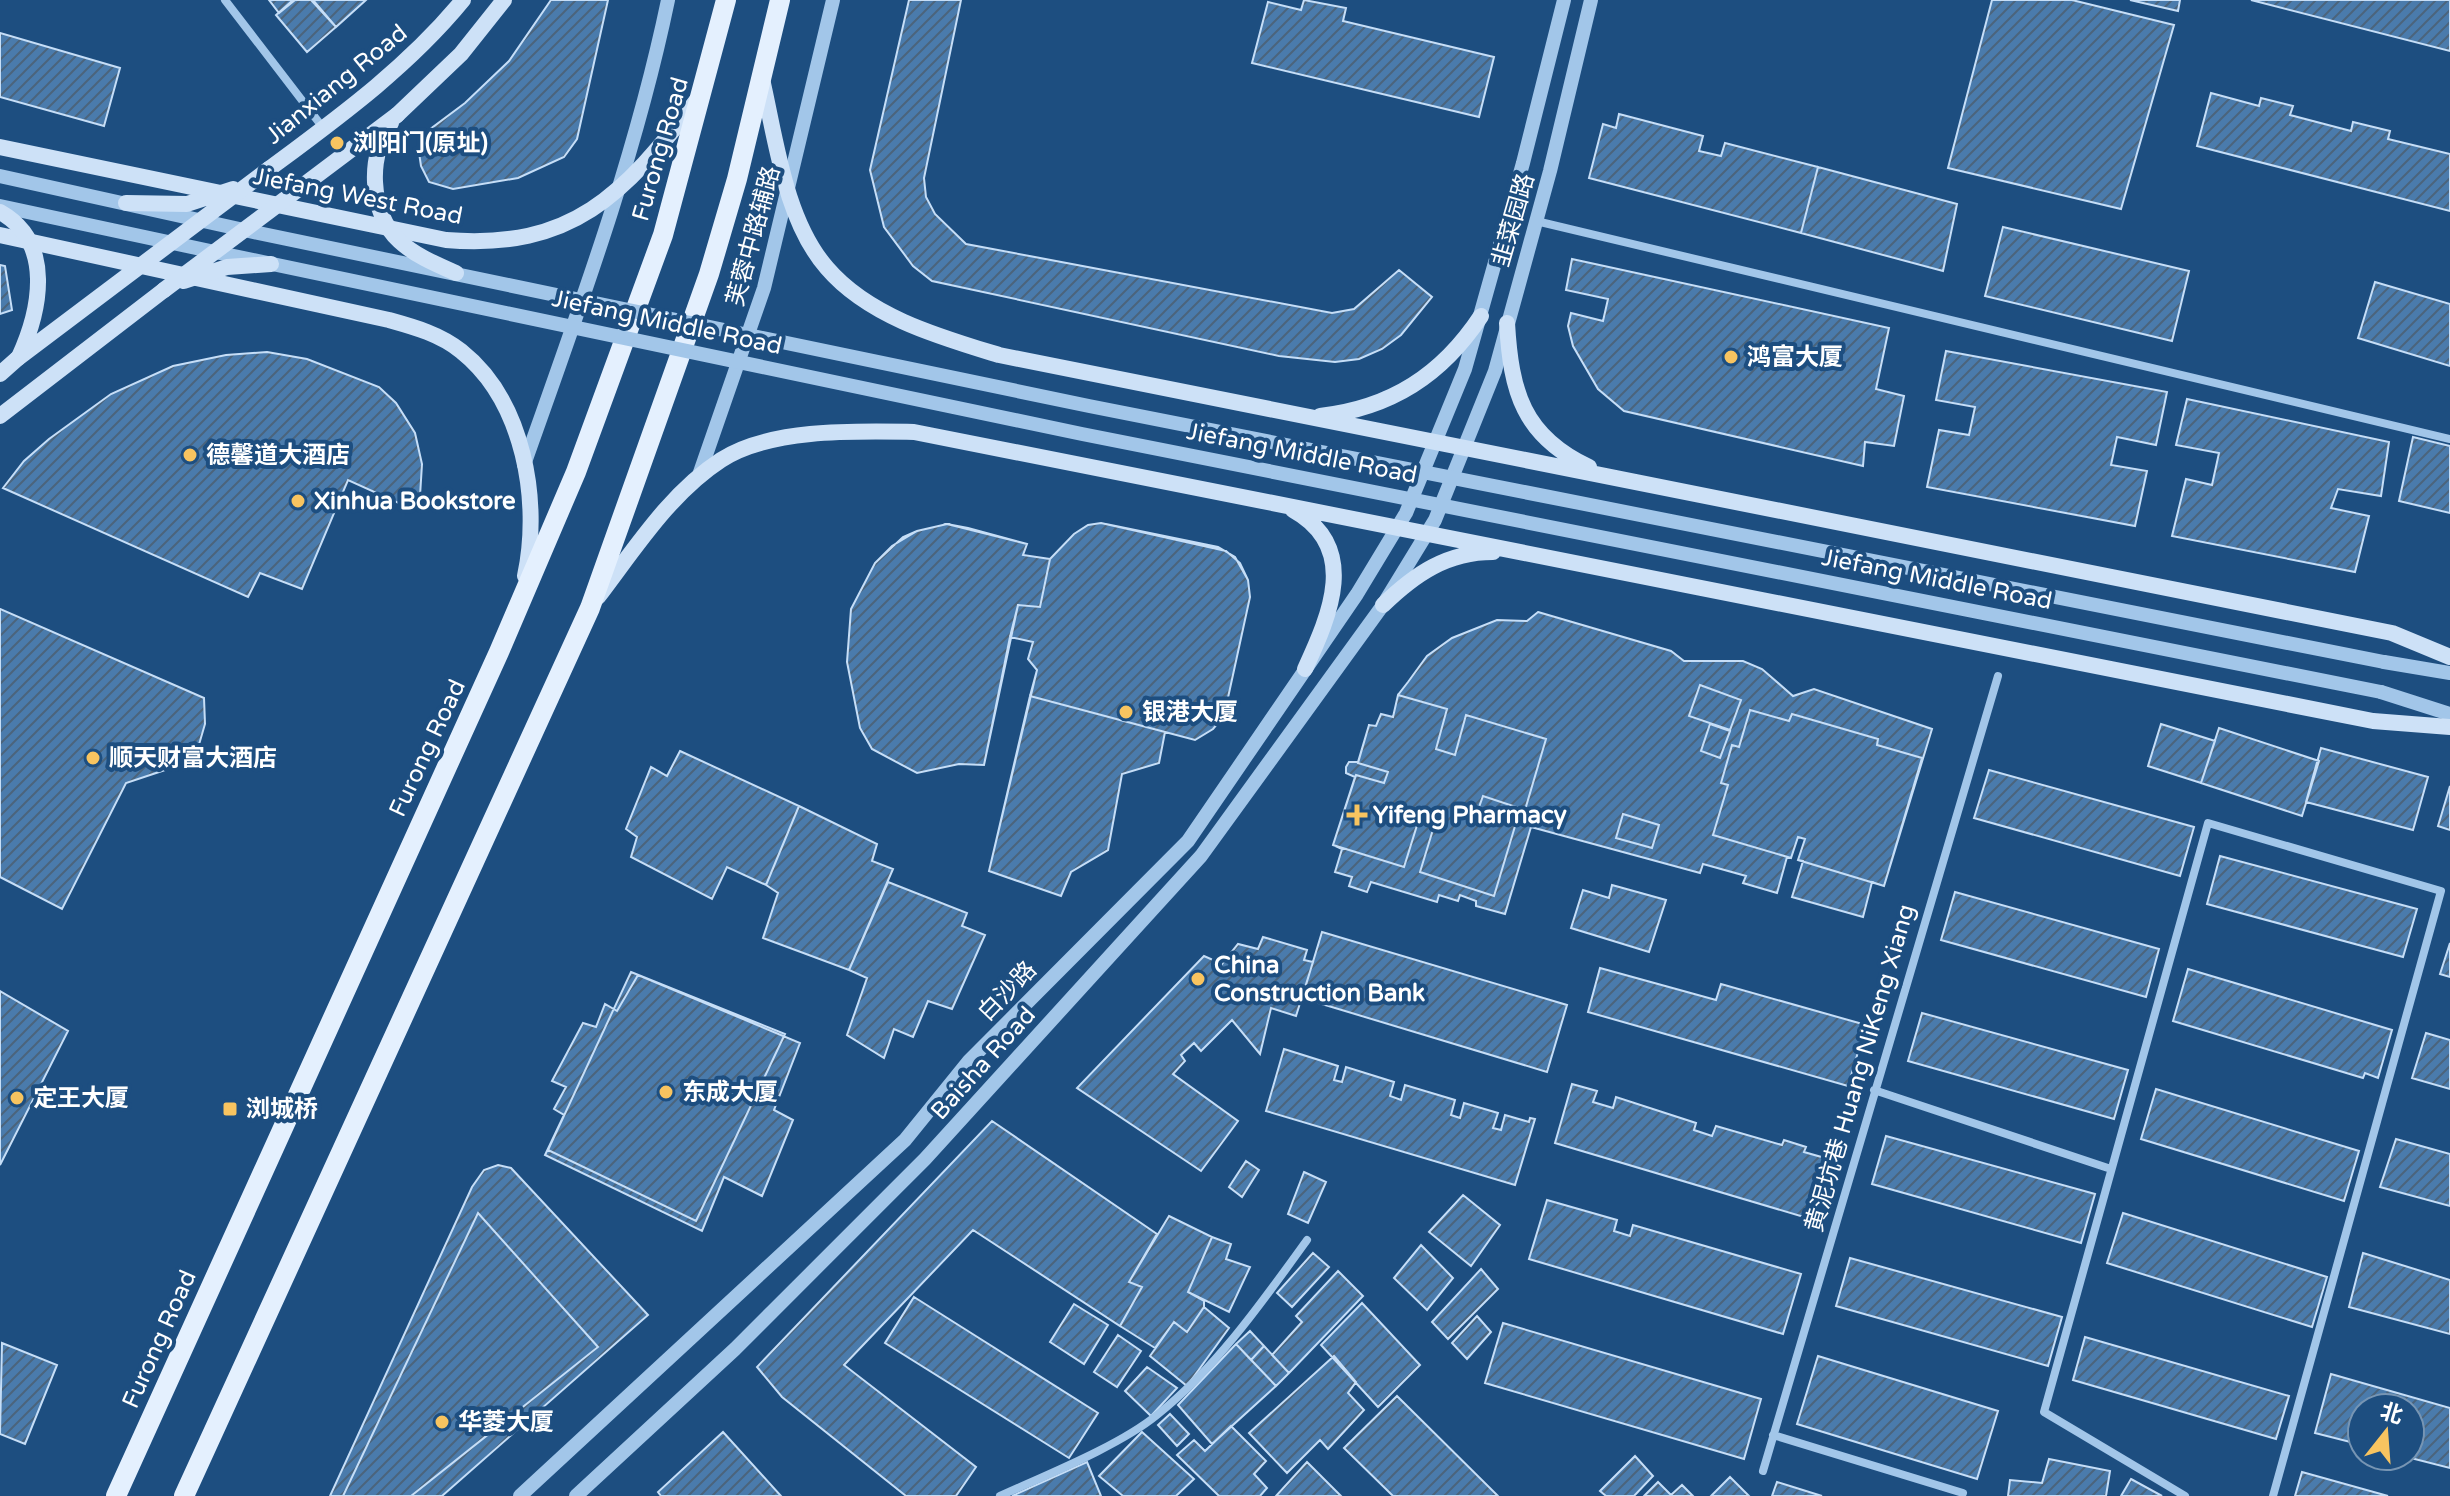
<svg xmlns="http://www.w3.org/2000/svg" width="2450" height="1496" font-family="'Varela Round','Noto Sans SC',sans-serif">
  <defs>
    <pattern id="building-hatch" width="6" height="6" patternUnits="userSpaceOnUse" patternTransform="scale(2)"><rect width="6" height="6" fill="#4a7bac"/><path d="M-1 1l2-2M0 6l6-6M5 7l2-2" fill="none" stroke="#4b647c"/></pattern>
  </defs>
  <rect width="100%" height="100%" fill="#1d4e80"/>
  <path fill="url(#building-hatch)" stroke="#c6def7" stroke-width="2" d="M269,0H295L279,13Z
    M293,0H313L336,27L307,52L276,15Z
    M311,0H366L336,27Z
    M551,0H608L577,139L564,157L518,178L453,189L429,182L421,166L418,146L425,133L465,103L509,61Z
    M909,0H961L924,178L926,197L935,214L966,244L1332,313L1354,309L1399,270L1432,297L1401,335L1382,349L1359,359L1335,362L1279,356L932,281L913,266L884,227L870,170Z
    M1304,0L1346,8L1343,21L1494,57L1479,117L1252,63L1268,2L1301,10Z
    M1992,0H2072L2174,25L2121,209L1948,168Z
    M2130,0H2180L2178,11Z
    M2251,0H2450V51Z
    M0,33L120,68L104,126L0,97Z
    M2211,93L2259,106L2261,98L2293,106L2290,115L2351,131L2353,122L2390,131L2388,139L2450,154V211L2197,146Z
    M1619,114L1703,136L1699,151L1721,156L1725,143L1818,167L1801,233L1589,178L1603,124L1616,128Z
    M1818,167L1957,204L1943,271L1801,233Z
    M2003,227L2189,271L2172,341L1985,296Z
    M1572,259L1889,328L1876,389L1904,396L1894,446L1865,442L1863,466L1624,411L1598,389L1573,346L1568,326L1571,313L1603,321L1608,299L1566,290Z
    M0,265L5,266L12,310L0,314Z
    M2375,282L2450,304V366L2358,338Z
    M1946,351L2167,392L2156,445L2117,437L2111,465L2147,471L2135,526L1927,487L1939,430L1969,435L1975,407L1936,400Z
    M267,352L307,359L379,387L396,403L415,433L422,464L420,496L412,509L348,480L302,589L260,573L248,597L3,488L24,461L49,439L111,394L173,366L226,355Z
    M2187,399L2389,442L2381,496L2338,489L2331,508L2369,516L2355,572L2172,536L2186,479L2212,485L2219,453L2176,445Z
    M2413,437L2450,446V513L2399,501Z
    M1101,523L1226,551L1240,563L1248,580L1250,597L1224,716L1213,729L1195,740L1165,732L1159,763L1122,774L1108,850L1071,872L1061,896L989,871L1037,670L1028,659L1033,642L1010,637L984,765L959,764L917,773L872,749L860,728L847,662L851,609L875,563L903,537L917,531L947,524L968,528L1027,544L1023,555L1050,559L1074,534L1088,525Z
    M1101,523L1218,547L1235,557L1248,580L1250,597L1224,716L1213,729L1195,740L1030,696L1037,670L1028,659L1033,642L1010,637L1018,605L1040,607L1050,559L1074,534L1088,525Z
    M947,524L1027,544L1023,555L1050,559L1040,607L1018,605L984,765L959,764L917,773L872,749L860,728L847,662L851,609L875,563L892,546L917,531Z
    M0,609L204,698L205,724L198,748L174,767L126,783L62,909L0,877Z
    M1538,612L1671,651L1684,661H1743L1762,669L1793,696L1814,689L1932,729L1884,886L1872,882L1863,917L1792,897L1803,861L1798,860L1805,839L1798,837L1791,858L1787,857L1777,893L1743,883L1746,876L1703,864L1700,873L1531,827L1505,914L1476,906V901L1460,895L1458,901L1439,895L1437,902L1371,882L1367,892L1349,886L1352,877L1335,872L1342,849L1333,845L1355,777L1346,773V767L1349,762H1358L1369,725L1376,726L1381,714L1393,717L1398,695L1408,682L1427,656L1452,638L1497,620L1527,621Z
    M1700,685L1741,700L1730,730L1689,716Z
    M1398,695L1447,709L1436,749L1455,755L1466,715L1546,739L1525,810L1483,796L1478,810L1516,823L1494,896L1420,872L1435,823L1419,819L1404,867L1333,845L1356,775L1384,783L1388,772L1358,763L1369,725L1376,726L1381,714L1393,717Z
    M1030,696L1165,732L1159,763L1122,774L1108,850L1071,872L1061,896L989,871Z
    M1750,710L1789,721L1792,714L1878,739L1877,745L1922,758L1884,886L1798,860L1805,839L1798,837L1791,858L1713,835L1728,785L1721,783L1732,745L1739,747Z
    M1710,724L1730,731L1720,758L1701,751Z
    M2161,724L2215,741L2201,783L2148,766Z
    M2219,728L2319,761L2302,816L2201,783Z
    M2321,748L2428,777L2413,830L2306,802Z
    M680,751L799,806L766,885L727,867L712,899L631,857L637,837L626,829L651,767L667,776Z
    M1989,770L2194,827L2180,876L1974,818Z
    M2450,786V830L2438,826Z
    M799,806L877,844L872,861L893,869L849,970L763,938L778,893L766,885Z
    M1623,814L1659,825L1652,848L1616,838Z
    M2220,856L2417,909L2403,957L2207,904Z
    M888,882L967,913L962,926L985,935L952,1009L928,1001L913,1037L894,1029L884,1058L847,1035L867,978L849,970Z
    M1612,885L1666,900L1649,952L1571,928L1583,890L1609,898Z
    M1955,892L2159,949L2146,997L1941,940Z
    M1322,932L1567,1005L1547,1072L1302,998Z
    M1263,937L1307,950L1304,960L1313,962L1296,1016L1271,1008L1260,1054L1232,1020L1201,1051L1194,1043L1181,1055L1185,1061L1173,1074L1238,1121L1201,1171L1077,1088L1204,956L1222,964L1238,944L1258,949Z
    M2450,943V977L2440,974Z
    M1600,968L1716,1000L1721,984L1866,1025L1848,1086L1588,1012Z
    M2188,969L2392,1030L2378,1078L2365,1073L2363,1078L2173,1021Z
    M631,972L785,1034L696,1221L548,1150Z
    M638,975L800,1043L774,1110L793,1120L762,1196L724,1177L702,1231L545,1155L564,1115L554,1109L566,1087L552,1081L583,1023L596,1027L605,1004L617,1011Z
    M0,991L68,1031L0,1165Z
    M1922,1013L2128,1070L2114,1119L1908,1061Z
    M2426,1033L2450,1040V1089L2412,1078Z
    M1284,1049L1338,1066L1334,1080L1342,1082L1346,1067L1394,1082L1390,1096L1401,1100L1405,1085L1455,1100L1451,1115L1460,1118L1464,1103L1498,1113L1493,1128L1501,1130L1505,1115L1529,1122L1530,1118L1535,1119L1515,1185L1266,1111Z
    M1572,1084L1597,1091L1593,1102L1613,1108L1616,1097L1696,1123L1694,1130L1712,1136L1716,1126L1782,1145L1784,1140L1806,1147L1804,1152L1832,1160L1814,1220L1555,1143Z
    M2156,1089L2359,1151L2344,1201L2141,1139Z
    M992,1121L1157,1234L1129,1282L1142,1287L1120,1326L973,1230L844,1365L976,1467L956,1496H906L782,1397L757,1367Z
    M1886,1136L2095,1194L2081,1243L1872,1184Z
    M2396,1139L2450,1154V1206L2380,1187Z
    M1246,1161L1259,1170L1242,1197L1229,1187Z
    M498,1165L511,1168L648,1315L442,1496H330L472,1187L484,1170Z
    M1304,1172L1326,1182L1308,1223L1288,1214Z
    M1463,1195L1500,1225L1471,1266L1429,1232Z
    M1547,1200L1617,1220L1614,1231L1630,1236L1633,1225L1801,1274L1783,1334L1529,1259Z
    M478,1213L598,1347L411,1496H343Z
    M2123,1213L2327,1277L2312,1327L2107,1263Z
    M1169,1216L1212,1237L1188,1292L1204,1301V1307L1187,1332L1174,1322L1155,1348L1120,1326L1142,1287L1129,1282Z
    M1212,1237L1231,1244L1226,1259L1250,1267L1229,1312L1188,1292Z
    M1421,1245L1453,1278L1427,1310L1394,1278Z
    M1313,1253L1329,1267L1292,1307L1277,1293Z
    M2363,1253L2450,1280V1334L2349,1307Z
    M1850,1258L2062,1317L2048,1366L1836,1306Z
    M1481,1269L1498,1289L1448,1339L1432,1322Z
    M1338,1271L1363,1296L1289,1373L1272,1355L1302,1322L1296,1316Z
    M914,1297L1098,1413L1069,1458L885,1343Z
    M1362,1303L1420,1365L1378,1407L1321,1345Z
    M1074,1304L1108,1325L1084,1364L1050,1342Z
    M1204,1307L1229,1328L1187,1386L1150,1356L1174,1322L1187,1332Z
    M1477,1316L1491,1332L1467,1359L1452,1343Z
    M1503,1323L1761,1399L1744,1459L1485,1383Z
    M1250,1331L1264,1346L1251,1360L1236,1344Z
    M1118,1335L1141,1351L1117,1387L1094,1372Z
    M2085,1337L2289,1396L2276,1439L2073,1380Z
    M2,1343L57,1365L25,1444L0,1434Z
    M1236,1344L1276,1386L1212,1444L1178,1405Z
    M1264,1346L1289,1373L1276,1386L1251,1360Z
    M1334,1356L1356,1382L1348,1393L1364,1410L1328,1449L1320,1440L1287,1473L1249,1433Z
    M1818,1356L1998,1411L1977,1479L1797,1424Z
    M1147,1367L1177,1388L1151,1416L1125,1391Z
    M2331,1374L2450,1408V1468L2403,1456H2410V1408H2362V1445L2315,1433Z
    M1397,1396L1498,1496H1393L1344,1448Z
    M1170,1414L1189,1434L1177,1446L1158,1425Z
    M1231,1426L1266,1461L1254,1474L1267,1488L1260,1496H1219L1177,1455L1194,1440L1205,1451Z
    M723,1432L781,1496H661L658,1492Z
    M1142,1432L1194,1479L1176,1496H1123L1099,1476Z
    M1635,1456L1653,1476L1634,1496H1606L1600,1491Z
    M2049,1459L2110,1471L2106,1496H2008L2010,1480L2042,1483Z
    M1087,1462L1101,1496H1012Z
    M1307,1462L1341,1496H1276Z
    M2302,1472L2388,1496H2295Z
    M1730,1477L1749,1496H1711Z
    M2131,1479L2162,1496H2121Z
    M1658,1482L1671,1495L1682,1485L1693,1496H1644Z
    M1777,1482L1790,1486L1822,1496H1772Z"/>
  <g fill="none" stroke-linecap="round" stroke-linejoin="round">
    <path stroke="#a2c6e9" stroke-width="8" d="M225,0L324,129
      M1536,221L2450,439
      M1874,1090L2111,1169
      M1773,1435L1963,1493
      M1763,1471L1998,676
      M1000,1496C1046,1475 1119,1446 1157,1415C1216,1368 1263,1301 1307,1240
      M2185,1496L2044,1412L2208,823L2441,891L2273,1496"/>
    <path stroke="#a2c6e9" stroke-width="14" d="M0,176L244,230
      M0,206L215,252
      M524,465C578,312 635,159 668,0
      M698,478L764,288L833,0
      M2384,662L2450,673
      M2381,692L2450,714
      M520,1496L905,1140L969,1061L1188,841L1357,594L1406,513L1465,369L1523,163L1564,0
      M576,1496L735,1349L925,1159L1201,856L1383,605L1435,520L1495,371L1550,171L1591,0"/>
    <path stroke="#cde1f7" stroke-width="16" d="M762,79C776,140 785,220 827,268C869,317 940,337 999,355L2392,633L2450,657
      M397,115L461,54L504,0
      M0,147L446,240C573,250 623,195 697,100
      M269,169C339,117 408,67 463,0
      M0,235L389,320C414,327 440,334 461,351C524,401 541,501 525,576
      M1507,323C1511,392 1523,436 1589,467
      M0,374L18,358
      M0,416L164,290
      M1320,416C1391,408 1442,375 1481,316
      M1293,510C1360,547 1330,615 1305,669
      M598,597C634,550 670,493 721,460C770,428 857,431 914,432L2373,721L2450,727
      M1383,605C1415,574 1447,552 1493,552"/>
    <path stroke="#e4f0fe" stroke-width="20" d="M116,1496L499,652L576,472L663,235L726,0
      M184,1496L590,608L709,274L737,179L780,0"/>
    <path stroke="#a2c6e9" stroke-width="14" d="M244,230L1089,406L2384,662
      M215,252L1082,434L2381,692"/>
    <path stroke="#cde1f7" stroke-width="16" d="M391,123C380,140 374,161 375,182C378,238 410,253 456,273
      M126,203L187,204L233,189
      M0,212C55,243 40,311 19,357
      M184,281L227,267L271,264
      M164,290L397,115
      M18,358L269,169"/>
  </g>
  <g fill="#f8c460" stroke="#1d4e80" stroke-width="3">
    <circle cx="337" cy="143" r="8"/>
    <circle cx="1731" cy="357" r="8"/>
    <circle cx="190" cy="455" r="8"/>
    <circle cx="298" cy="501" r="8"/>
    <circle cx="1126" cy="712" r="8"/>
    <circle cx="93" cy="758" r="8"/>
    <path d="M1353 803h8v8h8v8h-8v8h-8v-8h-8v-8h8z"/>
    <circle cx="1198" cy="979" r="8"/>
    <circle cx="666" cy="1092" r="8"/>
    <circle cx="17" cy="1098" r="8"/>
    <rect x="222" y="1101" width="16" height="16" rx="4"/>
    <circle cx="442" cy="1422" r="8"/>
  </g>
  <g text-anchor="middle" stroke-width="8" stroke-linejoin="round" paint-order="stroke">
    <g font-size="24" fill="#fff" stroke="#1d4e80">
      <text transform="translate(336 84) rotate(-39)" y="8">Jianxiang Road</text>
      <text transform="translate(660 149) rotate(-74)" y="8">Furong Road</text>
      <text transform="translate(358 196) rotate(11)" y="8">Jiefang West Road</text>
      <text transform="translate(1513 220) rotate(-74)" y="8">韭菜园路</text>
      <text transform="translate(753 236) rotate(-75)" y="8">芙蓉中路辅路</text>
      <text transform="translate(667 322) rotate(12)" y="8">Jiefang Middle Road</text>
      <text transform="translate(1302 453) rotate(11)" y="8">Jiefang Middle Road</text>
      <text transform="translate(1937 579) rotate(11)" y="8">Jiefang Middle Road</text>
      <text transform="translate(427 748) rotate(-65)" y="8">Furong Road</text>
      <text transform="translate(1007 991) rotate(-46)" y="8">白沙路</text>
      <text transform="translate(983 1063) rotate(-48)" y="8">Baisha Road</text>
      <text transform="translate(1860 1068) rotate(-74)" y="8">黄泥坑巷 Huang NiKeng Xiang</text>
      <text transform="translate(159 1339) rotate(-66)" y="8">Furong Road</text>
    </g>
    <g font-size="24" font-weight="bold" fill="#fff" stroke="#1d4e80" text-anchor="start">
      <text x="353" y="151">浏阳门(原址)</text>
      <text x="1747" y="365">鸿富大厦</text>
      <text x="206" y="463">德馨道大酒店</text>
      <text x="314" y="509">Xinhua Bookstore</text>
      <text x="1142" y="720">银港大厦</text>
      <text x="109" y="766">顺天财富大酒店</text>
      <text x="1373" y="823">Yifeng Pharmacy</text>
      <text x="1214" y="973">China<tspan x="1214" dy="28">Construction Bank</tspan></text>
      <text x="682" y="1100">东成大厦</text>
      <text x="33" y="1106">定王大厦</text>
      <text x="246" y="1117">浏城桥</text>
      <text x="458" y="1430">华菱大厦</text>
    </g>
  </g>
  <g transform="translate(2386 1432) rotate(17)"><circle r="38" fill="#1d4e80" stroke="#7795b3" stroke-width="2"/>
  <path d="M0-6L14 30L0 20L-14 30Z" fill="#f8c460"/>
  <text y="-12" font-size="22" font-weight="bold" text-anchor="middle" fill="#ffffff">北</text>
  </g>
</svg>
